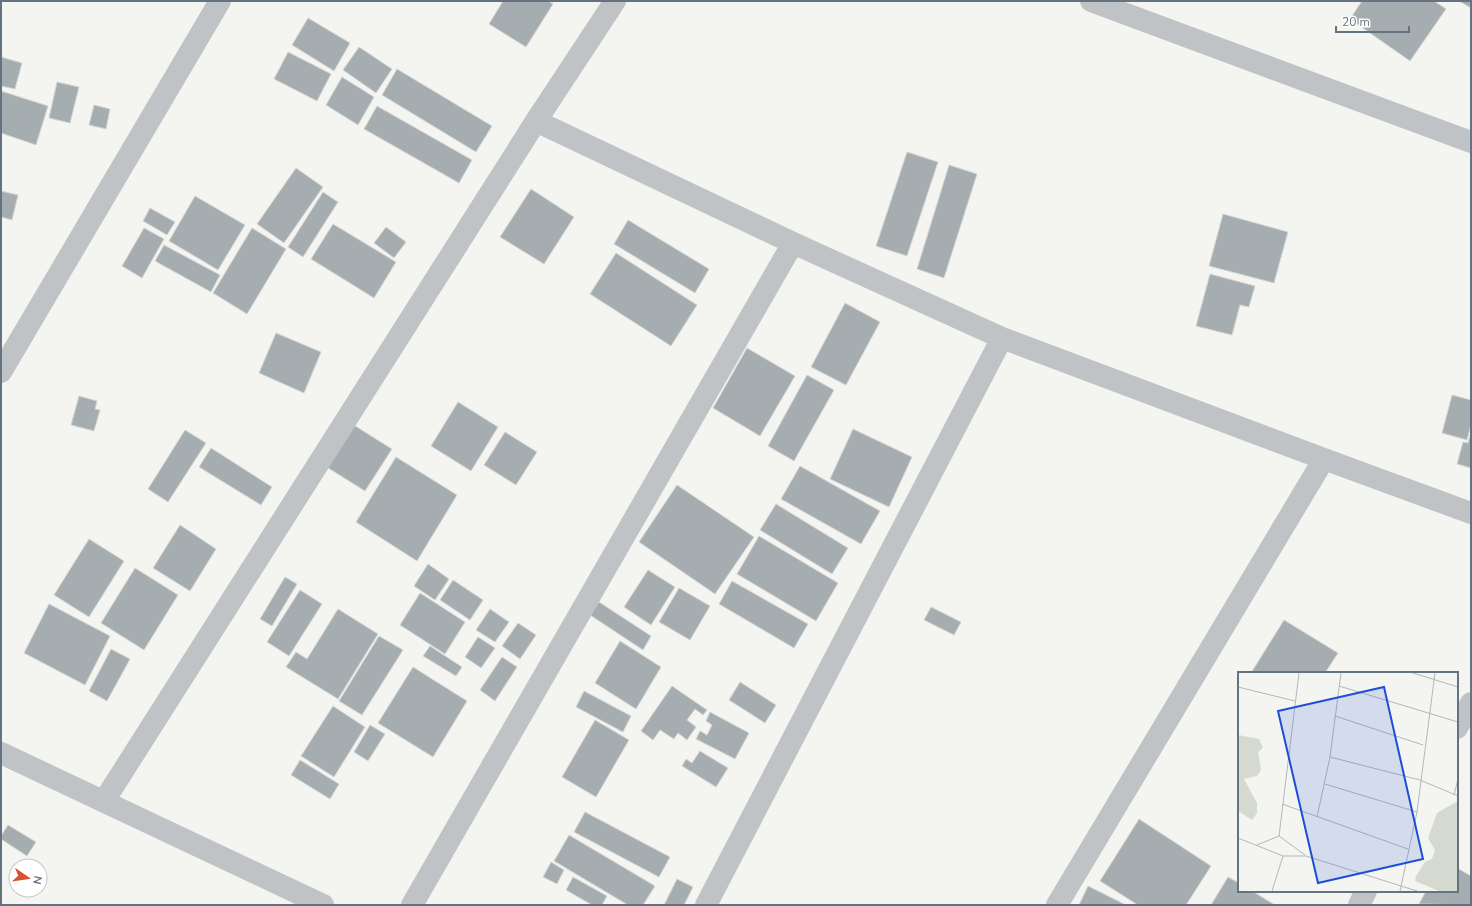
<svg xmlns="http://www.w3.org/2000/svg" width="1472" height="906" font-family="'Nunito Sans',sans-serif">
  <rect width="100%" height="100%" fill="#f4f4f0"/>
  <path fill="#a6adb1" stroke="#d5d5d3" d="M503,1H548L553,4L526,47L489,24Z
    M1362,1H1434L1446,9L1410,61L1350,19Z
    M1459,1H1471V8Z
    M308,18L350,43L334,71L292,45Z
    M359,47L392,69L376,93L343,70Z
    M288,52L331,74L317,101L274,79Z
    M1,57L22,63L15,89L1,86Z
    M397,69L492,126L476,152L382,95Z
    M342,77L374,97L358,125L326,105Z
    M57,82L79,87L70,123L49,118Z
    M1,91L48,106L36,145L1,133Z
    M94,105L110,109L106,129L89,125Z
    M377,106L472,160L459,183L364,129Z
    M907,152L938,162L907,256L876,246Z
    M949,165L977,174L944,278L917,269Z
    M296,168L323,187L284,243L257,224Z
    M531,189L574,217L544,264L500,237Z
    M1,191L18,195L12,220L1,217Z
    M323,192L338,202L303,257L288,247Z
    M195,196L245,225L218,270L169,241Z
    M150,208L175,222L167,235L143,221Z
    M1223,214L1288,232L1274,283L1209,266Z
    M628,220L709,269L695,293L614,244Z
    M333,224L396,262L374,298L311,259Z
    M386,227L406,242L394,258L374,243Z
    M144,228L164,239L142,278L122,266Z
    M252,228L286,249L247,314L213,293Z
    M164,245L220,275L211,292L155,261Z
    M616,253L697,305L671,346L590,294Z
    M1210,274L1255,286L1249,307L1240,305L1232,335L1196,326Z
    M845,303L880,322L846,385L811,367Z
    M276,333L321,352L304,393L259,373Z
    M747,348L795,376L760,436L713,408Z
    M807,375L834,390L794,461L768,446Z
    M1452,395L1471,400V425L1467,440L1442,433Z
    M79,396L97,401L95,409L100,410L94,431L71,425Z
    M458,402L498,427L471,471L431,446Z
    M352,424L392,449L365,491L325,466Z
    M853,429L912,457L889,507L830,479Z
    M185,430L206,443L168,502L148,489Z
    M505,432L537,452L516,485L484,465Z
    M1471,432V468L1457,464L1463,442L1468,443Z
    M211,448L272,487L261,505L199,467Z
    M396,457L457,495L417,561L356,522Z
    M800,466L880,511L861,544L781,499Z
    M677,485L754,537L715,594L639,542Z
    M776,504L848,548L832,574L760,530Z
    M180,525L216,549L190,591L153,568Z
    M759,536L838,583L816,621L737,574Z
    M89,539L124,561L89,617L54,595Z
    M428,564L449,579L435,600L414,586Z
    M135,568L178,595L144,650L101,623Z
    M648,570L675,587L651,625L624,607Z
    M285,577L297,584L272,626L260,619Z
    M453,580L483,600L470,620L440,600Z
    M732,581L808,624L794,648L719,604Z
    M679,588L710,606L690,640L659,622Z
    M300,590L322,604L289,656L267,642Z
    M420,593L465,622L445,654L400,625Z
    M599,602L651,636L643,650L590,615Z
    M49,604L110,636L85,685L24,653Z
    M931,607L961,622L954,635L924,620Z
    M338,609L378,634L338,699L286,667L296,652L307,659Z
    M490,609L509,622L495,642L476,630Z
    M1284,620L1338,653L1325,673H1251Z
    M518,623L536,635L520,659L502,646Z
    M379,636L403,650L362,715L339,701Z
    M478,637L495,648L481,668L465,657Z
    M620,641L661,667L636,709L595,683Z
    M430,646L462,667L456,676L423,656Z
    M111,649L130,659L107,701L89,691Z
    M502,657L517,667L495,701L480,690Z
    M413,667L467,701L433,757L378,723Z
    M740,682L776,705L765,723L729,700Z
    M672,686L707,710L703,715L695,709L687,720L696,727L687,740L678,733L674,739L660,730L653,740L641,731Z
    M584,691L631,716L623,732L576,707Z
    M333,706L365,727L334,777L301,756Z
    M710,712L749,733L735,759L696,739L700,731L707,735L712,725L706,721Z
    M595,720L629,740L596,797L562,777Z
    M370,725L385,734L368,761L354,752Z
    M700,751L728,768L716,787L682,766L686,759L692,763Z
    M300,760L339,784L330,799L291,775Z
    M585,812L670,857L659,877L574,832Z
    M1139,819L1211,866L1186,905H1138L1100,881Z
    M8,825L36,842L27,856L1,839V836Z
    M569,835L655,886L643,905H628L554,861Z
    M551,862L564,870L557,884L543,877Z
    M1457,868L1471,876V905L1419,904L1426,891H1457Z
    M573,877L607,896L602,905H592L566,890Z
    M1228,877L1239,883V891H1252L1275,905H1211Z
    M677,879L693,887L684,905H664Z
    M1088,886L1126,905H1079Z"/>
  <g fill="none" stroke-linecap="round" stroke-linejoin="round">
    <path stroke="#bfc3c6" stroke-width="22" d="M1091,1L1471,142
      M536,121L793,243L1002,338L1324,459L1471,513
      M1,372L220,1
      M1457,728L1471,703
      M1,753L323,905
      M104,801L536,121L615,1
      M412,905L793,243
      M706,905L1002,338
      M1057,905L1324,459
      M1359,905L1366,891"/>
  </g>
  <g transform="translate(1238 672)">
    <rect width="220" height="220" fill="#f4f4f0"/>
    <path d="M0,63L21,67L25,76L20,80L23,98L19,104L6,107L19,131V141L14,148L0,139ZM220,129V219H201L177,209L178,204L187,190L194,187L197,178L190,166L199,141Z" fill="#d5dad1"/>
    <path fill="none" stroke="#b1b8bc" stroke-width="1" d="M175,1L220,15M101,14L220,50M0,15L57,29M97,44L185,73M92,85L182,108L220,124M87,112L179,140M216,123L220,107M44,132L170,177M79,145L92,85L103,1M41,164L61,1M0,166L45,184H68L179,219M19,173L41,164L67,183M34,219L45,184M162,219L179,140L197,1"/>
    <path fill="#1d4ed8" fill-opacity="0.15" stroke="#1d4ed8" stroke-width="2" d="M146,15L185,187L80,211L40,39Z"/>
    <rect width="220" height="220" fill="none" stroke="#64737f" stroke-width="2"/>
  </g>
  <rect width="1472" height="906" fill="none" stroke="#64737f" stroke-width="4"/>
  <g transform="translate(28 878) rotate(103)"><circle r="19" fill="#ffffff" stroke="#c1c7cc"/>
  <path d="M0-3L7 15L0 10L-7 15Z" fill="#d7522d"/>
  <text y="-6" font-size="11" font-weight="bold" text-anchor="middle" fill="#64737f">N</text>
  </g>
  <path d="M1336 26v6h73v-6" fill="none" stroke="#64737f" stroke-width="2"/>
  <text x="1342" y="26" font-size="12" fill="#64737f" stroke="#ffffff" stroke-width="3" paint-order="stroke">20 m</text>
</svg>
